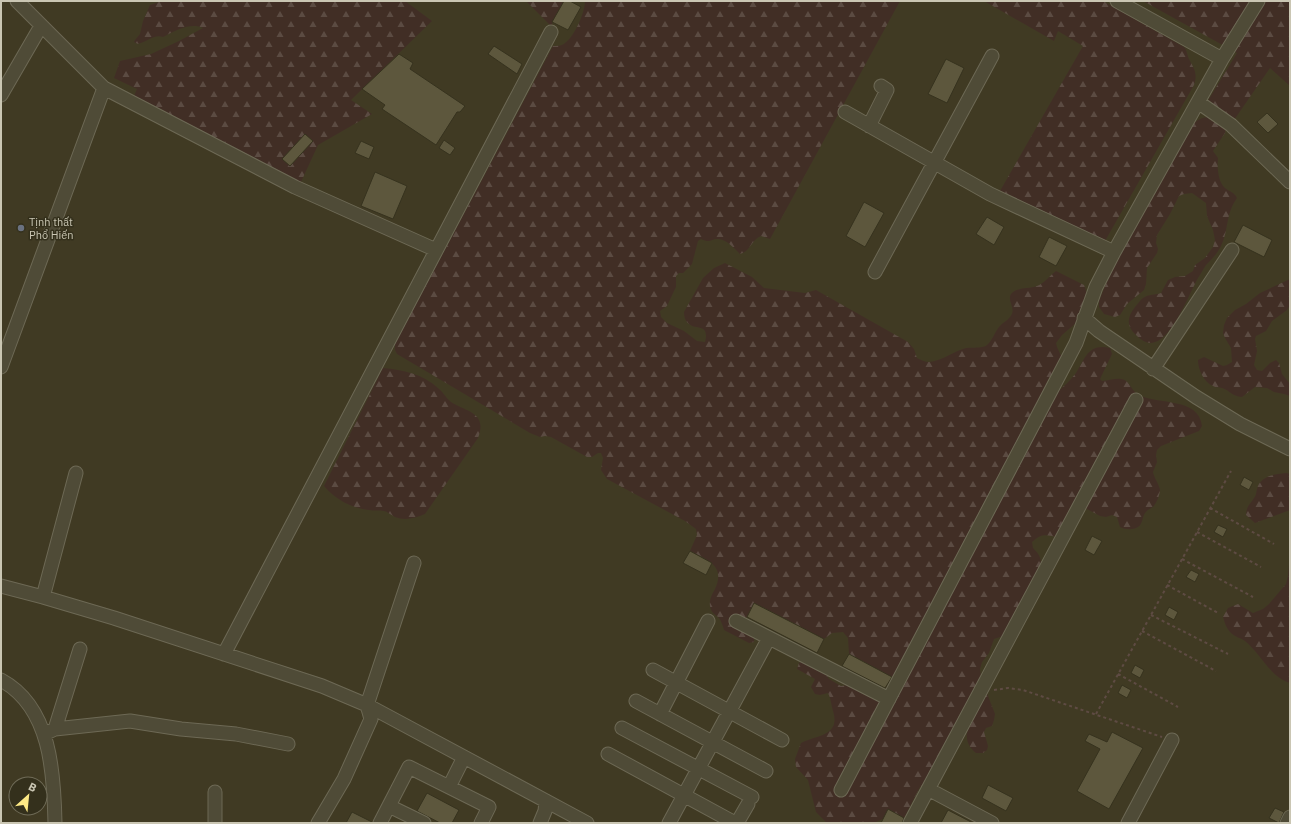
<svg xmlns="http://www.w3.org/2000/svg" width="1291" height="824" font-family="'IBM Plex Sans',sans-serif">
  <defs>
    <pattern id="forest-firs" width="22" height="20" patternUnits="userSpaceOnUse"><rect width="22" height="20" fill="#412e25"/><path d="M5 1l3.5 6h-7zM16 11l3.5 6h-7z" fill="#5b4b42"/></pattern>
  </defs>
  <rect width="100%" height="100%" fill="#403a23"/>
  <path fill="url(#forest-firs)" d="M162,1H405L432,21L351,100L372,114L318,145L301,182L134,96L137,89L114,78L120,61L151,54L179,41L203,28C190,22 175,31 163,37C154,34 147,42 138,44L134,42L135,40L140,34L143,21L150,5Z
    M526,1H564L551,26Z
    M585,1H900L770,239L761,236C751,240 750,252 740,254C734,248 727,240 719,239C711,238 711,244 701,239L698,241L692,264L683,273H679L676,276V287L674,291L667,306L660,311L661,317L667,323L684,331L697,341L705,342C710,323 695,330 689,324C685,321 684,316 684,312L703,278L714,268L725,263L752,277L764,288L805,293L816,290L908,342L914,349L917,358C921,360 925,362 929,362C942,361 954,351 966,348C972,347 982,349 987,345C992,341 995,332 999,327C1002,323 1007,321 1010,317C1018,308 1004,299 1013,292C1020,287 1030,289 1037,286C1045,283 1049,276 1056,271L1084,285L1087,294L1078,319L1076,323L1062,335L1056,343L1057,347L1063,360C1056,374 1044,375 1046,394L1050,396C1060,391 1069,382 1076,373C1085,359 1088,343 1110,348L1112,354L1100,379L1102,381C1108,381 1115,378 1121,379C1130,380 1131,391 1139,395C1158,405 1199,397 1202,426L1199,431L1161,446L1157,450L1156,455L1157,462L1153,472C1154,478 1159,484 1160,490C1160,495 1156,504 1153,507C1150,509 1147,510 1145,513C1142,517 1143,524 1138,527C1133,530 1126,530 1120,527L1117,517L1112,515L1106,517L1100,516L1087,509L1074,508L1067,515L1056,537C1046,534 1040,534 1032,542L1033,548C1039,554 1041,557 1041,565L1003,636L994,639L989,653L982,662L980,669L981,678L995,714L994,720L992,726L986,728L984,732L988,746L987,750L983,753H976C968,747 964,737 969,727C971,722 975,719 976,713L964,710L958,719L942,753L936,759L940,774L920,787L904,818L888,810L883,819L873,823L826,822L816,812L808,780L796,767L795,759L801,743C816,735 841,736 833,711C831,704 831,699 828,693L820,695L815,694L811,687L815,679L797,669L799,663L803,661L826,674L829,679L841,686L848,685L877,699L885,695L894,678L849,654L848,638L843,632L832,633L824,639L754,603L745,620L754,638V642L749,643L724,630C723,626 721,621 719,618C715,614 711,613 710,606C709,600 712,594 715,589C726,565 707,560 690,551L697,535L696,529L685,521L607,479L601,470L603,458L601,453H598L592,457H587L551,437L545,436L540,437L530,433L397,354L395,350V344L553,46C557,46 562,46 565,43C575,36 585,12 585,1Z
    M984,1H1103L1184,47C1187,50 1187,55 1189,59C1194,69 1198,73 1194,85L1105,241L1000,191L1083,46L1058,31L1054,41Z
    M1143,1H1290V86L1270,68L1234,120L1209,104V99L1237,53Z
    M1208,117L1226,128L1225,133L1213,151L1218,158C1217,167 1218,182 1225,188C1230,192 1234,192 1237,198C1225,215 1229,230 1221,246C1217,254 1212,259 1206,265C1203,269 1201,274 1198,278C1189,294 1173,337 1155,342C1148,345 1141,340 1136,335C1126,326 1127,317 1135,307C1138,304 1140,300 1143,298C1149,294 1155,295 1161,293L1168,280L1175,277L1185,276L1193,271L1195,265L1205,258L1213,247L1215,240L1213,230L1207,216L1206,203L1192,193L1184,194L1179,196L1170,214L1157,235L1156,243L1158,249L1157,253L1147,268L1146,284L1144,290L1127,304L1120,315L1115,317L1104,314L1099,307V301L1115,261L1189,129C1194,122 1199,118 1208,117Z
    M1290,279V305L1287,310L1272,321L1266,331L1256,336L1255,339L1257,351L1254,365L1257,370L1262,371L1270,363L1276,360L1279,363L1282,374L1290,384V396L1284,394L1274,392L1267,388L1255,387L1242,397C1231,396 1231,391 1222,388C1219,387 1216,388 1213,386C1204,382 1198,370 1198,360L1204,357L1223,366L1227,365L1232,362L1231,348L1225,338L1223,333L1224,325L1227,318L1235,310L1246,304L1260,293Z
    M383,368C403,370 423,374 438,388C443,392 446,398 451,402C466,412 488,412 478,438L425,514C415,518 405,521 395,517C391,515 388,512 384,511C379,510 374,511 369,510C351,508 335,499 324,486Z
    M1286,473L1290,474V510L1255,523L1246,515C1247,505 1249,506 1254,498C1257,495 1256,490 1258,486C1263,476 1275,474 1286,473Z
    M1290,553V683C1270,677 1261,654 1245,641C1241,638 1235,637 1231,633C1226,628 1225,623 1223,617L1228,608L1238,604L1253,613L1263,609L1269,604L1286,584L1288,576Z"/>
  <path fill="#5d573d" stroke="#36321e" d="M564,1H570L581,7L568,30L552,22Z
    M494,46L522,64L517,74L488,54Z
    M399,54L413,63L410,69L465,106L460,112H457L436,145L382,109L385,105L362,89Z
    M946,59L964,68L947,103L928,94Z
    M1267,113L1278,124L1268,133L1257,122Z
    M305,134L313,141L290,166L282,159Z
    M444,140L455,148L450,155L439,148Z
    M361,141L374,147L369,159L355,153Z
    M375,172L407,186L393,219L361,206Z
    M864,202L884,213L865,247L846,236Z
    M987,217L1004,227L994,245L976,234Z
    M1243,225L1272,240L1264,257L1234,242Z
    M1049,237L1067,246L1056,266L1039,257Z
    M1244,477L1253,482L1249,490L1240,485Z
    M1218,525L1227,529L1223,537L1214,532Z
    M1092,536L1102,541L1094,555L1085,550Z
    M690,551L712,563L706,575L683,563Z
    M1191,570L1199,574L1195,582L1186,577Z
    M754,603L824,639L817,653L747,617Z
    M1169,607L1178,612L1174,620L1165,615Z
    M849,654L892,677L885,688L842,666Z
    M1135,665L1144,670L1140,678L1131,673Z
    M1122,685L1131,690L1127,698L1118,693Z
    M1112,732L1143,748L1109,809L1077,791L1100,749L1085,741L1089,734L1107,742Z
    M988,785L1013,798L1006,811L982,798Z
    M427,793L459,810L452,823H440L417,811Z
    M1275,808L1284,812L1279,823L1269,818Z
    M888,809L904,818L902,823H881Z
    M948,810L973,823H941Z
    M352,812L372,822V823H346Z"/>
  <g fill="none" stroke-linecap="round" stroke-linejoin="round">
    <g stroke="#6d6955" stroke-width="15">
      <path id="minor" d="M17,1L104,88L295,187L436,250
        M1117,1L1222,59
        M1,95L41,26
        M1198,102L1231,125L1290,182
        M845,112L990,194L1114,252
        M869,126L887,90L881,86
        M875,272L992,56
        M1084,318L1099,331L1196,397L1240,424L1290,449
        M1,367L104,88
        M1153,369L1232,250
        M1,586L43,597L114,618L322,686L367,705L587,823
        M43,597L76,473
        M736,621L889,699
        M224,654L551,32
        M653,670L782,740
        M1,680C51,707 54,773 55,823
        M636,701L766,771
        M660,714L708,621
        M622,728L752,797
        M55,729L80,649
        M44,734L55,729L130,721L181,729L236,734L288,744
        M608,754L735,823
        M449,787L464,757
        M928,789L992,823
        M841,790L1076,343L1096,287L1114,252L1222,59L1258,1
        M215,792V823
        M389,806L424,823
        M318,823L344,779L371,719L367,705L414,563
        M380,823L409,767L489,807L481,823
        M540,823L545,811L546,801
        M669,823L769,638
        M737,823L748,804
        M910,823L1136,400
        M1128,823L1172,740
        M1287,823L1290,817"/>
    </g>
    <path stroke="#5e4b43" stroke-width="2" stroke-dasharray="3 3" stroke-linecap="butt" d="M1210,508L1274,544
      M1197,532L1261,567
      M1182,559L1253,597
      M1167,585L1218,613
      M1151,615L1228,654
      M1142,631L1216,671
      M1118,674L1178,707
      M994,690L1008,688L1023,690L1162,737
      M1096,714L1231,471"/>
    <use href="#minor" stroke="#4f4b37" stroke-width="13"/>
  </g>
  <circle fill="#6b7280" stroke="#34301c" stroke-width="1.5" cx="21" cy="228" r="4"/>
  <g text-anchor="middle" stroke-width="3" stroke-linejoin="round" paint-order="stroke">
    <g font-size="11" fill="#cac6b3" stroke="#34301c" text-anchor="start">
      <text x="29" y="226">Tịnh thất<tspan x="29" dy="13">Phổ Hiến</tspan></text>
    </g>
  </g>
  <rect width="1291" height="824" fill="none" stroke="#cac6b3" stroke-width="4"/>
  <g transform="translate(28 796) rotate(27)"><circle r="19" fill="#34301c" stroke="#706c58"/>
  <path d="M0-3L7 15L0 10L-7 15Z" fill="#fde985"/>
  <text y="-6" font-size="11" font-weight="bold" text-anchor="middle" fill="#cac6b3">B</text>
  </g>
</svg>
